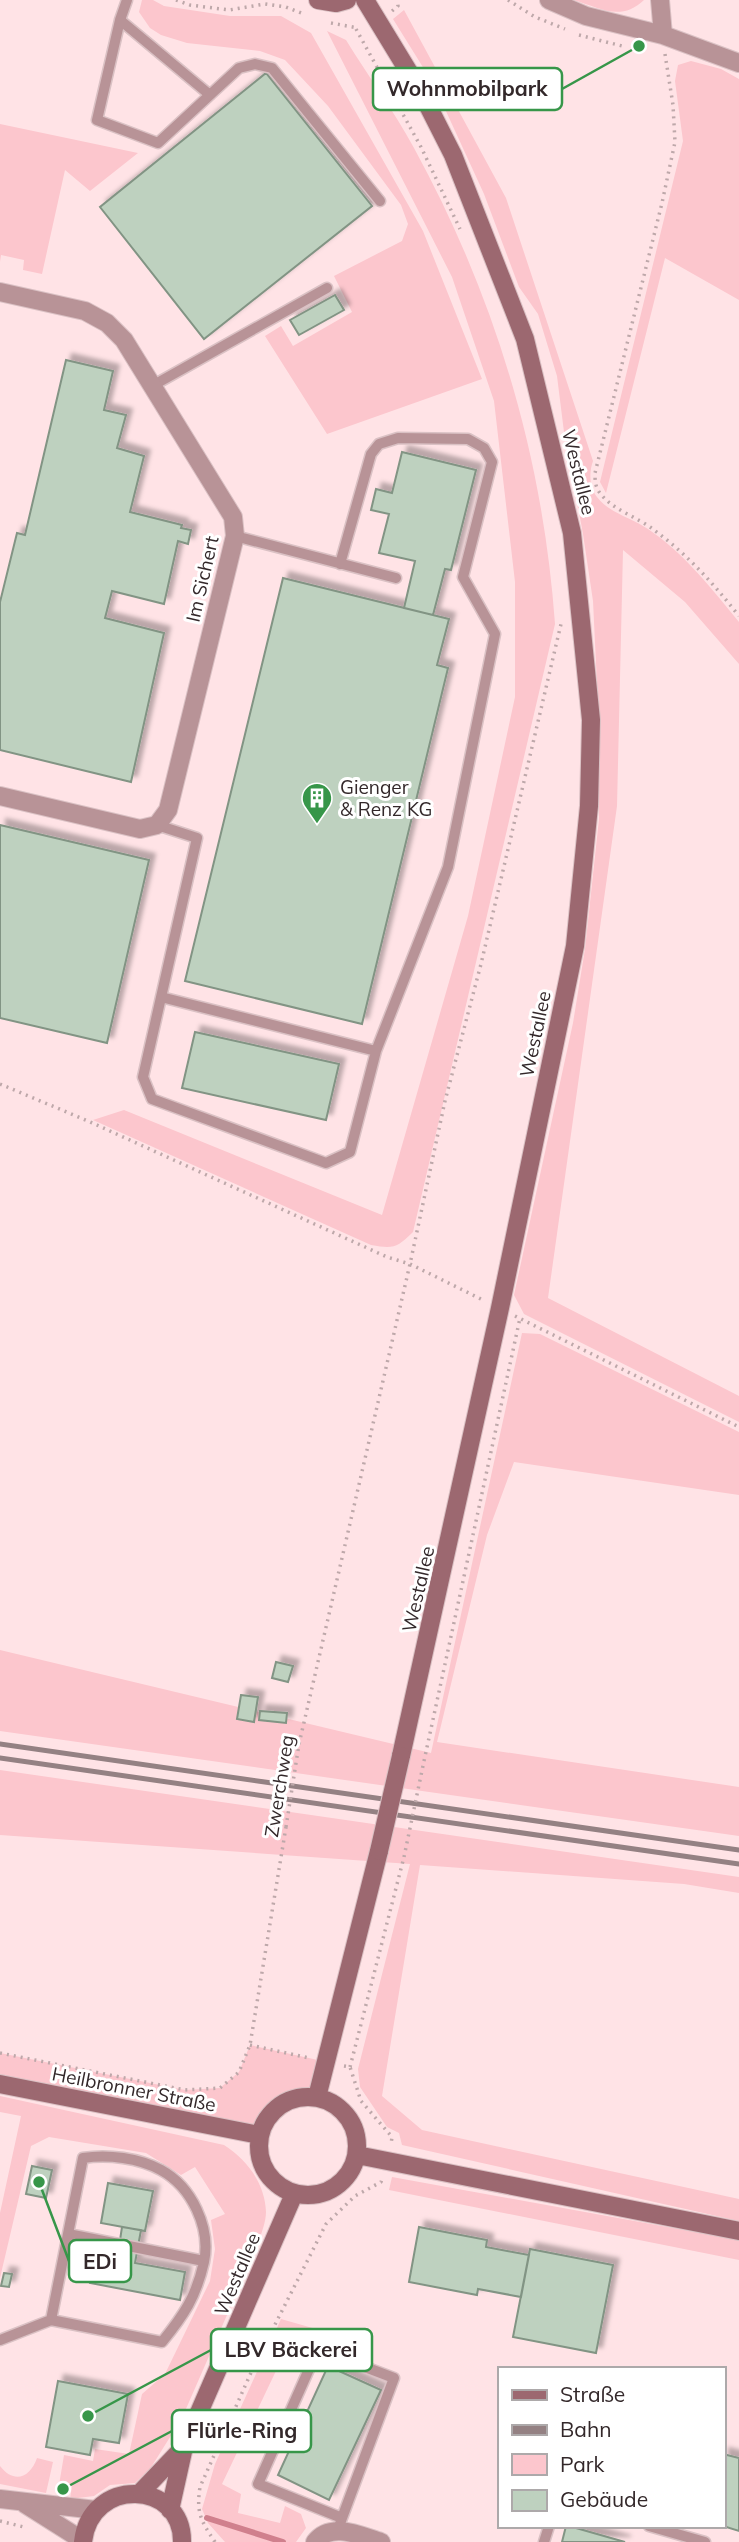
<svg xmlns="http://www.w3.org/2000/svg" width="739" height="2542" font-family="Mulish,sans-serif">
  <defs>
    <filter id="shadow"><feDropShadow dx="6" dy="-6" stdDeviation="2" flood-color="#0004"/></filter>
  </defs>
  <rect width="100%" height="100%" fill="#ffe3e6"/>
  <path fill="#fcc6cd" d="M142,0H153L164,6L230,16H281L311,33L423,231L482,379L327,434L265,336L281,326L293,346L352,312L334,276L402,241L408,224L401,205L328,106L285,60L260,51L187,43L161,35L150,28L139,12Z
    M574,0H644C621,22 600,8 574,0Z
    M404,10L506,198L593,461C589,472 589,487 597,497C609,513 632,518 648,529C684,553 712,589 739,622V664L685,602L623,550L617,806L548,1298L739,1396V1422L524,1314L514,1295L573,1023L585,949L599,819V725L593,601L583,534L564,432L557,376L538,314L519,287L484,194L434,85L393,19Z
    M327,31L346,40C368,76 394,111 414,148C495,296 543,456 555,624L413,1232C397,1248 393,1249 371,1245L93,1120L124,1110L382,1215L468,916L515,697V582L494,401L452,277Z
    M691,61L721,69L739,79V300L665,258L606,493L600,482L683,141L675,81L678,65Z
    M0,124L138,153L90,191L65,170L42,274L23,270L24,260L1,255L0,262Z
    M522,1333L540,1334L739,1432V1495L514,1462L487,1535L437,1742L739,1787V1836L0,1731V1650L431,1753Z
    M0,1770L739,1877V1893L684,1884L420,1865L382,2096L422,2130L739,2199V2221L402,2145L399,2133L387,2127L360,2087L358,2069L410,1864L0,1835Z
    M250,2045L327,2062L317,2097C285,2097 273,2106 259,2135L0,2084V2053L185,2090L220,2088L239,2072Z
    M0,2096L224,2145C247,2160 265,2183 266,2212C266,2222 261,2234 258,2244L182,2418L150,2469L135,2483L110,2485L94,2496L70,2499L72,2486L59,2485L64,2455L93,2461L95,2449L129,2454L142,2394L165,2374L210,2281L215,2249L211,2220L225,2214L195,2167L181,2175L146,2153L49,2137L31,2146L0,2278V2213L21,2116L0,2112Z
    M392,2177L739,2240V2260L389,2190Z
    M281,2319L344,2337L342,2344L295,2331L222,2484L241,2494L238,2513L280,2523L285,2506L301,2514L306,2528L296,2542H225L208,2523L202,2509L215,2464Z
    M37,2458L53,2462L46,2493L0,2484V2466C14,2484 30,2478 37,2458Z"/>
  <g fill="none" stroke-linecap="round" stroke-linejoin="round">
    <path stroke="#d0808d" stroke-width="6" d="M207,2518L283,2542"/>
  </g>
  <path fill="#bed1bf" stroke="#829484" stroke-width="2" filter="url(#shadow)" d="M266,73L372,206L204,339L100,207Z
    M335,295L344,310L299,335L290,320Z
    M66,360L113,371L104,410L126,415L117,448L144,456L130,512L182,525L181,528L191,530L188,544L178,541L164,604L112,591L105,618L164,633L131,782L0,750V602L17,533L25,535Z
    M402,452L476,470L451,570L445,569L433,615L404,608L415,561L379,553L389,514L371,510L376,489L392,493Z
    M283,578L449,619L437,665L448,668L362,1024L185,981Z
    M0,825L149,860L107,1043L0,1018Z
    M195,1032L339,1064L326,1120L182,1088Z
    M276,1662L293,1666L288,1682L272,1678Z
    M241,1695L258,1697L254,1722L237,1719Z
    M260,1711L287,1713L286,1723L259,1720Z
    M32,2166L52,2170L46,2198L26,2194Z
    M108,2183L153,2191L145,2231L101,2223Z
    M122,2227L141,2230L135,2263L185,2272L180,2300L90,2283L95,2256L117,2260Z
    M419,2227L487,2240L486,2247L529,2255L521,2297L478,2289L477,2295L409,2282Z
    M530,2249L613,2265L596,2353L513,2337Z
    M4,2273L12,2274L9,2287L1,2286Z
    M328,2366L381,2390L329,2500L278,2475Z
    M58,2381L128,2394L119,2443L93,2439L90,2455L46,2447Z
    M723,2454L739,2458V2531L723,2526Z
    M566,2526H569L625,2542H562Z"/>
  <g fill="none" stroke-linecap="round" stroke-linejoin="round">
    <g stroke="#dac1c4" stroke-width="13">
      <path id="service" d="M127,0L120,20L97,120L158,143L239,68L255,64L272,68L380,201
        M120,20L210,95
        M152,386L327,288
        M235,536L396,578
        M157,825L197,838L143,1077L152,1099L326,1163L350,1152L376,1051L448,867L495,634L463,577L492,462L484,448L468,439L398,438L379,444L371,454L340,564
        M161,997L376,1051
        M68,2234L204,2261
        M0,2340L51,2320L162,2342C184,2315 196,2297 204,2262C211,2228 192,2187 161,2170C139,2158 108,2154 83,2158L51,2320
        M649,2526L705,2542
        M338,2530L342,2518L394,2378L318,2349L258,2484L342,2518
        M544,2542L549,2526"/>
    </g>
    <g stroke="#dac1c4" stroke-width="20">
      <path id="minor" d="M549,0L586,16L663,35L739,63
        M660,0L663,35
        M0,292L85,311L107,323L124,340L233,517L235,536L168,810L157,825L140,829L0,796
        M0,2499L96,2510
        M25,2504L82,2540
        M315,2542C331,2521 361,2536 381,2542"/>
    </g>
    <g stroke="#dac1c4" stroke-width="20">
      <path id="secondary" d="M318,0L336,3L347,0
        M365,0L421,92L453,155L525,339L572,533L591,720L589,806L575,946L500,1308L401,1756
        M0,2084L259,2135
        M259 2146a49 49 0 1 1 98 0a49 49 0 1 1-98 0Z
        M317,2097L379,1851
        M357,2155L739,2231
        M139,2494L183,2448
        M170,2510L184,2447L294,2194
        M83,2542C90,2476 183,2480 182,2542"/>
    </g>
    <path stroke="#bea8aa" stroke-width="3.5" stroke-dasharray="2 5" stroke-linecap="butt" d="M176,0L190,5L229,10L265,4L286,7L304,14
      M508,0L535,17L565,29
      M392,11L398,6L397,0
      M331,23L358,28
      M356,29L421,147L460,229
      M579,35L622,46
      M665,54L673,105L675,142L662,203L595,473C595,480 595,487 600,493C612,510 638,517 654,530C688,555 713,583 739,616
      M0,1084L88,1121L387,1257L410,1264L483,1300
      M515,1316L739,1427
      M299,1744L410,1264L445,1101L481,964L561,624
      M424,1761L520,1318
      M250,2045L309,2058
      M0,2053L185,2090L220,2088L239,2072L250,2045L286,1827
      M344,2066L350,2067L361,2101L392,2137L391,2144
      M350,2067L404,1857
      M0,2521L24,2527
      M215,2542C201,2521 196,2513 200,2487L254,2366L326,2224L355,2196L381,2182L382,2179"/>
    <use href="#service" stroke="#b89397" stroke-width="10"/>
    <use href="#minor" stroke="#b89397" stroke-width="18"/>
    <use href="#secondary" stroke="#9c6870" stroke-width="18"/>
    <path stroke="#948183" stroke-width="5" d="M0,1744L739,1850
      M0,1758L739,1864"/>
    <g stroke="#dac1c4" stroke-width="20" stroke-linecap="butt">
      <path id="secondary-bridge" d="M379,1851L401,1756"/>
    </g>
    <path stroke="#bea8aa" stroke-width="3.5" stroke-dasharray="2 5" stroke-linecap="butt" d="M286,1827L299,1744
      M404,1857L424,1761"/>
    <use href="#secondary-bridge" stroke="#9c6870" stroke-width="18"/>
  </g>
  <defs>
    <g id="building-pin" transform="scale(1.575)"><path d="M0 17L-7.5 6A9.5 9.5 0 1 1 7.5 6Z" fill="#379649" stroke="#fff"/><path d="M-4-6H4V6H1V3H-1V6H-4ZM-2.5-4.3h1.7v1.8h-1.7ZM.8-4.3h1.7v1.8H.8ZM-2.5-1h1.7V.8h-1.7ZM.8-1h1.7V.8H.8Z" fill="#fff"/></g>
  </defs>
  <g fill-rule="evenodd">
    <use href="#building-pin" x="317" y="798"/>
  </g>
  <g text-anchor="middle" stroke-width="6" stroke-linejoin="round" paint-order="stroke">
    <g font-size="19" fill="#33282a" stroke="#fff">
      <text transform="translate(579 472) rotate(76)" y="7">Westallee</text>
      <text transform="translate(202 579) rotate(-77)" y="7">Im Sichert</text>
      <text transform="translate(535 1034) rotate(-78)" y="7">Westallee</text>
      <text transform="translate(418 1589) rotate(-77)" y="7">Westallee</text>
      <text transform="translate(279 1786) rotate(-81)" y="7">Zwerchweg</text>
      <text transform="translate(134 2089) rotate(11)" y="7">Heilbronner Straße</text>
      <text transform="translate(237 2274) rotate(-67)" y="7">Westallee</text>
    </g>
    <g font-size="19" fill="#33282a" stroke="#fff" text-anchor="start">
      <text x="340" y="794">Gienger<tspan x="340" dy="22">&amp; Renz KG</tspan></text>
    </g>
  </g>
  <path fill="none" stroke="#379649" stroke-width="2.5" d="M639 46L562 89M39 2182L69 2261M88 2416L211 2350M63 2489L172 2431"/>
  <g fill="#379649" stroke="#fff" stroke-width="2.5">
    <circle cx="639" cy="46" r="7"/>
    <circle cx="39" cy="2182" r="7"/>
    <circle cx="88" cy="2416" r="7"/>
    <circle cx="63" cy="2489" r="7"/>
  </g>
  <g fill="#fff" stroke="#379649" stroke-width="2.5">
    <rect x="373" y="68" width="189" height="42" rx="7"/>
    <rect x="69" y="2240" width="62" height="42" rx="7"/>
    <rect x="211" y="2329" width="161" height="42" rx="7"/>
    <rect x="172" y="2410" width="139" height="42" rx="7"/>
  </g>
  <g font-size="21" text-anchor="middle" font-weight="bold" fill="#33282a">
    <text x="467" y="96">Wohnmobilpark</text>
    <text x="100" y="2269">EDi</text>
    <text x="291" y="2357">LBV Bäckerei</text>
    <text x="242" y="2438">Flürle-Ring</text>
  </g>
  <rect x="498" y="2367" width="228" height="161" fill="#ffffff" stroke="#ada9aa" stroke-width="2"/>
  <rect x="512" y="2390" width="35" height="10" fill="#9c6870" stroke="#ada9aa" stroke-width="2"/>
  <text x="560" y="2402" font-size="21" fill="#33282a">Straße</text>
  <rect x="512" y="2425" width="35" height="10" fill="#948183" stroke="#ada9aa" stroke-width="2"/>
  <text x="560" y="2437" font-size="21" fill="#33282a">Bahn</text>
  <rect x="512" y="2454" width="35" height="21" fill="#fcc6cd" stroke="#ada9aa" stroke-width="2"/>
  <text x="560" y="2472" font-size="21" fill="#33282a">Park</text>
  <rect x="512" y="2490" width="35" height="21" fill="#bed1bf" stroke="#ada9aa" stroke-width="2"/>
  <text x="560" y="2507" font-size="21" fill="#33282a">Gebäude</text>
</svg>
